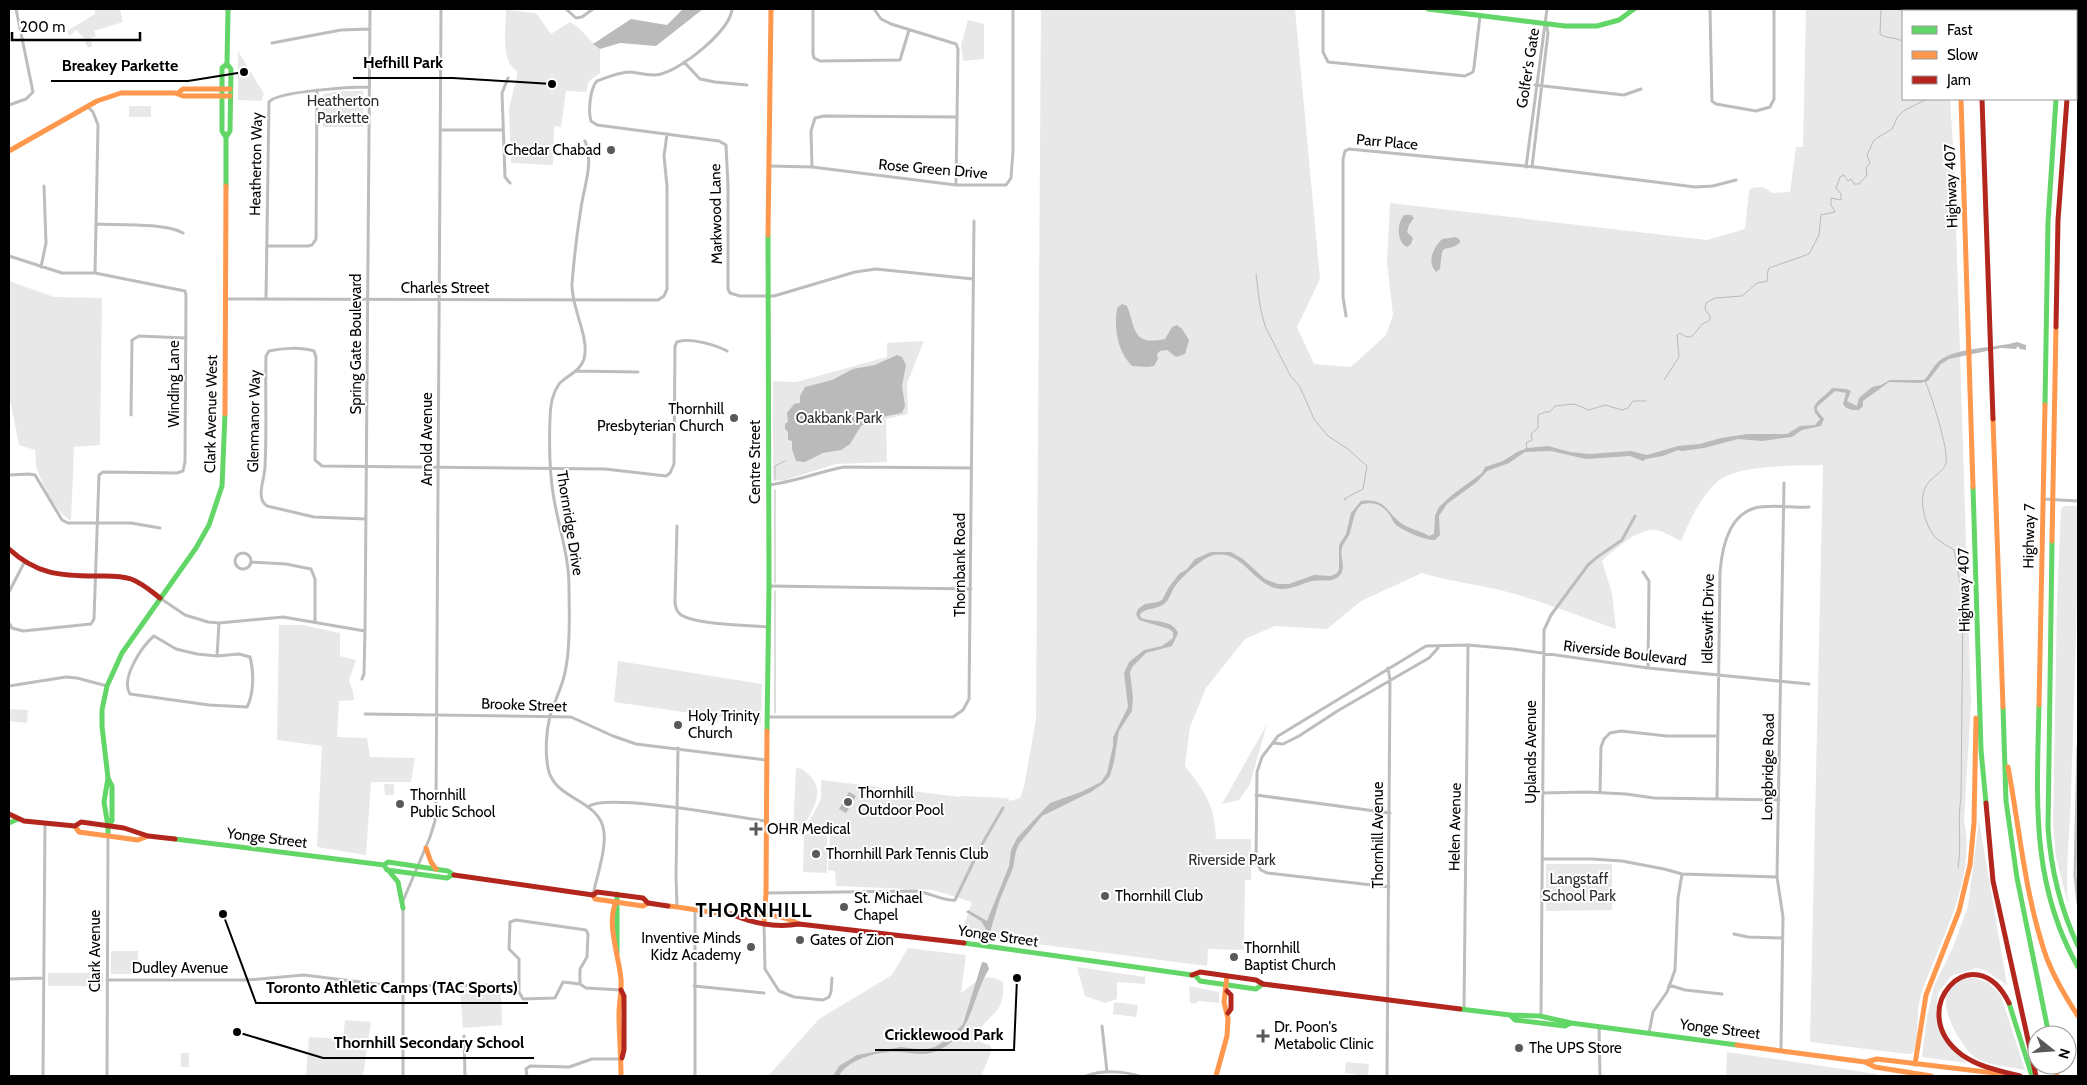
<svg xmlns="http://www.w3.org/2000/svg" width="2087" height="1085" font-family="Cabin,sans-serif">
  <rect width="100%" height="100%" fill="#fff"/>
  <path fill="#e8e8e8" d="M95,9H120L123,22L94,31L96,36L91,38L92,46L88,48L85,42L86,40L76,30L70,36L67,31L95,14Z
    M1041,9H1295L1320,279L1297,327L1314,364L1351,367L1386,335L1393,315L1387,263L1390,203L1707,240L1745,229L1749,191L1751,188L1763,187L1772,193L1790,192L1796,147H1803L1806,9H1945V11H1903V99H1950L1954,161L1971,703L1964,821C1977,879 1940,939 1922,992C1915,1011 1920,1033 1913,1053L1907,1054L1810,1042L1823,465C1797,466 1736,464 1717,482C1700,498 1690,520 1681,541C1674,538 1664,531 1656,530C1638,528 1614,550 1602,561L1612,593L1616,629C1578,616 1540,600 1500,590C1474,584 1448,581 1422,573L1361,601L1327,629L1275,626L1245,639L1206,688L1190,727L1185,766C1205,792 1215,805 1216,839H1251V880H1245L1244,950L1208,949L1207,966L967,935L960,936L972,902L933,890L836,886L835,871L828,870L830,834L804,831L821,799V780L960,797L961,796L1007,798L1010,801L1020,798L1024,787L1036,719Z
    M506,10L536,13L551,34L570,22C582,28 588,40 600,49V73L589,81L586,92L566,91L561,127L554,126L553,165L511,163L509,109L517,76V71C500,62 506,26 506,10Z
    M968,20L984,24V59L963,61L961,45Z
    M238,51L264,94L261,101L238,100Z
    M342,91H363V127H323V94Z
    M129,106H151V117H129Z
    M9,281L54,297L102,298L100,445L74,447L71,521C57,514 42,484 37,469C35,463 36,456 35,450L19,445L9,395Z
    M924,341L907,383L908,414L886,419L887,462L836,464L785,480L773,481V381L796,382L887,357V343Z
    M2064,506H2078C2078,602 2074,698 2071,794C2070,831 2065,868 2068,904L2056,857L2053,825L2057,600L2061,509Z
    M279,625H302L340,633V656L356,660L349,680L353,692L354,700L339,701L337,737L367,738L370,757L415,758L411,782H371L366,855L317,847L322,746L277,740Z
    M618,661L762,684L761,723L614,702Z
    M9,709L28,710L27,723L9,721Z
    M1267,724L1250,784L1239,800L1222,804Z
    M796,768C802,768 805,771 809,775C828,793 810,813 801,831H793Z
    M384,784H394V795H385Z
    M1979,820L2007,985L1986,971L1977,968L1951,976L1938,993L1936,1018L1944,1040L1967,1063L1922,1057L1927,1017L1934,986L1953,947L1968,906Z
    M804,834L827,835V873L803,872Z
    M1546,864H1612V910L1546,911Z
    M908,948L966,955L961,993C976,982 985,971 1003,982C1006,1018 986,1011 977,1037L980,1042L990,1045L992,1050L981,1076H768L819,1019L892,975Z
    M111,951H138V964H134V974H111Z
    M1077,967L1145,977V984L1117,982V999L1105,1003L1085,996Z
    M48,973H103V986H48Z
    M1975,978L1989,983L2001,996L2025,1070C2011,1067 1993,1066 1980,1060C1970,1056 1965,1047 1959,1038C1949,1021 1935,993 1959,980C1963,978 1970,978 1975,978Z
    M1189,986L1219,992V1003L1198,1001L1196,1004L1190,1003Z
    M460,989L485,990L488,994L501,993L502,1025L463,1028Z
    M1114,1002L1138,1005L1136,1017L1113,1014Z
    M345,1020L371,1022L363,1076H306L309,1037L343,1039Z
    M1727,1052L1877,1074V1076H1726Z
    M181,1053H189V1067H181Z
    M1346,1062L1369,1064L1368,1076L1345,1073Z"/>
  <path fill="#bababa" d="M683,9H703L656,46L620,43L600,49L593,44L631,19L667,25Z
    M1404,215H1411L1414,218L1409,225L1407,232L1413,238L1411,244L1407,247C1396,242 1397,223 1404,215Z
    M1456,237L1460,240V243C1443,255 1443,238 1440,269L1436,272C1426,262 1434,247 1442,239Z
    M1122,304L1127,306C1136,329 1132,346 1165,339L1172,327L1177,325L1182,329L1189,340L1185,354L1176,357L1167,350L1160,351L1157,354L1158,359L1154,366L1147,367L1132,366C1117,351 1114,328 1117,308Z
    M2017,342L2026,345V350L2020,349L2018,346L2016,349L2001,348L1949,359L1941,364L1928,381L1920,383L1889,382L1863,401V406L1859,410C1853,410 1846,410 1843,404L1846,393L1835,391L1817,407V410L1824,419L1821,426L1802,430L1792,437L1762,441L1738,439L1704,448L1682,451L1678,450L1663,456L1646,459L1643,461L1630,456L1586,459L1551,451L1525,452L1509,463L1487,471L1477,482L1447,504L1439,516L1440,535L1435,540C1426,541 1401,530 1395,524C1392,521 1392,517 1389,514C1382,504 1373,502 1362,504C1352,513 1354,523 1349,535C1347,539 1343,544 1342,548C1339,558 1348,569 1338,577C1330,583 1321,579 1312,581C1303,583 1293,589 1283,589C1254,589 1245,550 1214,555C1203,557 1183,576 1176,585C1171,591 1170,600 1164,604C1157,610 1147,607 1140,614L1141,618L1144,619C1156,622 1173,620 1178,633L1172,646L1146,653L1133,666L1130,672L1133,698L1132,711L1119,731L1114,762L1110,776L1104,783L1091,792L1042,816L1019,844L1016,851L1013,868L1000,899L990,932L987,931L981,921L966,912L968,910L987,921L1009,866L1011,850L1017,838L1050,803L1081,792L1101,782L1107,773L1113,746V737L1128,707L1124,673L1129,662L1144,650L1162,646L1173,638V632L1169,629L1139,620L1136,614L1138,609L1145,604L1158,602L1162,600L1169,587L1179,574L1187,569L1195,559L1211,552H1231L1243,559L1265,579L1278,584H1289L1314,575L1331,576L1337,573L1339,569V545L1346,534L1351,513L1361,501C1388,498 1385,513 1404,525C1411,529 1421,531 1429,536L1434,534L1435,516L1439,507L1452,495L1482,473L1485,467L1503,461L1517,452L1527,448L1548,446L1570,452L1589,454L1631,451L1647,455L1678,446L1700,444L1721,438L1747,434H1787L1800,426L1815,425L1820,419L1815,413L1814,407C1818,398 1826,396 1832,388L1846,389L1851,391L1847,401L1857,406L1859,398L1872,387L1881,385L1890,380H1924C1930,374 1933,366 1939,361C1956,347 1997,348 2017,342Z
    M897,355L902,357L906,365L902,386L905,406L902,413L872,419L861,426L850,444L841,450L823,453L805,462L796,461L792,449V441L788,440V432L785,429V424L788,422L787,413L794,404L800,403V396L805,387L832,380L853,369L875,365Z
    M849,792L856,796L846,813L839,809Z
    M982,962L987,963L989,969C972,996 973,1033 941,1049C927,1057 915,1053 900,1052C882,1050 847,1059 839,1076H833L839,1066L857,1055L901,1047L923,1050L935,1047L949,1038L963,1024Z"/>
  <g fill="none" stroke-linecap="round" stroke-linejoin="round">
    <path stroke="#bababa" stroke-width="1" d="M1881,9L1880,34C1888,40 1896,36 1903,42
      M1256,274L1260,306L1265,326L1290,375L1300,387L1314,419L1328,436L1348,449L1367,466L1363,489L1344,499L1346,500
      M1664,380L1679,357L1677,335L1680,333C1694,344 1695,329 1703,324C1705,322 1708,322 1710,320V316L1705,309L1706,303L1715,298L1742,296L1757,283L1768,281L1767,274L1769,268L1809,254L1819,235L1821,215L1835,212L1831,205V198L1841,200V194L1836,188L1840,177L1844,175L1848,181L1851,179L1854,184H1859L1867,175L1866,168L1870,163L1867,155L1874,140L1892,129L1898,116L1905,110L1927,99
      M1925,381C1931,394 1949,450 1946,463C1943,473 1931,477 1926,486C1918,500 1925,525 1935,537C1940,542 1948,546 1954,550L1963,599L1961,798C1957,821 1962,844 1958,868
      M1527,448L1526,443L1532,440L1531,434L1538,428V415L1545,412H1550L1555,406L1574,404L1589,410L1605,405L1622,410L1628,408L1633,401H1646
      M775,479V466L785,461
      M775,583V490
      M775,713V591"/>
    <path stroke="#bdbdbd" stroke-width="3" d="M566,9L576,18L582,17L593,9
      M732,9C730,31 682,69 661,74C651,77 641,73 630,72C619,72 608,77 597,81C590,88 588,112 591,121L597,125L719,141L726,145L728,186V289L730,293L740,296H774L855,272L876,269L973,279
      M813,9V54L814,58L820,61L900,60L909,30
      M874,9L881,19L891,24L956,44L958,49L956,185
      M1323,9V52L1328,62L1465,76L1473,72L1474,67L1480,16
      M1710,9L1712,101L1716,104L1756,111L1770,107L1774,99V9
      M272,43L341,30L370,29
      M684,62L700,79L715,82L747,85
      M508,78L502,93L505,177L510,183
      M1535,85L1624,95L1641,89
      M9,105L26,99L33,92L16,9
      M87,106L93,112L98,125L95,273
      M440,130H502
      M585,141C594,163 584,186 581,208C577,233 574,258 572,284C571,308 590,337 584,359C580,372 567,375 559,384C552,394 550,407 550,419C549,446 549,472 554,499C559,528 569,557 569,586C569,612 571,641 566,667C564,684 555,699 550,716C546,732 545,753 548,768C554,801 600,798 604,832C606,851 597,875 593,895
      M770,166L812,167L956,185H1006L1011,178L1013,151V9
      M812,167L811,131L815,118L824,116L957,117
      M1526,167L1547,9
      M1532,167L1548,33L1546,23
      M97,224C118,225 166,223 183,233
      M267,246H308L312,245L316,239L317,90
      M9,256L62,273H95L185,291L186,295L185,462L183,471L177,473L103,472L99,475L94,619L91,624L23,631L12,628L9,623
      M41,267L46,243L44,186
      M225,299L658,300L664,296L667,289V186L664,156L667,134
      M266,299L269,102C277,91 353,87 369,87
      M1346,316L1343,297V159L1345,151L1349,149L1535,167L1695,187L1713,186L1736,180
      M576,371L638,372
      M131,415L132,340L139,336L185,338
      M9,475L29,474L35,475L62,520L68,523H131L160,528
      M768,485C795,482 818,472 844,467L972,468
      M2043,499L2078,501
      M366,519L314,517L267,506C255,498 265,479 265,466C267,430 265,393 266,356L269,351C282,348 301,347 314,351L316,357L315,460L322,466L605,469L666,476L670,473L674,464L675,346L677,342C689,337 716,345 727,351
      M677,526L675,601C675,606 677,612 681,615C698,625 746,625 767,627
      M235 561a8 8 0 1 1 16 0a8 8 0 1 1-16 0Z
      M251,562L286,564L311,569L315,579V621
      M1643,572L1649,581L1648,668
      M769,586L971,589
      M9,592L24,563
      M160,598L185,615L208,622L219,623L283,617L365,631
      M154,636L176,649L197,654L217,656L239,654L250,657C254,671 254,694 247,707L209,705L130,694C120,679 142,646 154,636Z
      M217,656L219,623
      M362,679L364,674L365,631L370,9
      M9,686L66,677L77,678L107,686
      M365,714L571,717L613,736L636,744L766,760
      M767,717H953L963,710L969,699L974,221
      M1273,743L1283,744L1299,736L1339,710L1429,658L1438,648
      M2078,747L2075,875L2078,903
      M1542,793L1587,792L1626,794L1654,798L1779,800
      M1600,793L1601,747L1604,739L1610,733L1621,731L1667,736H1717
      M1256,795L1390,813
      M1717,799L1720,572C1722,548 1728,515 1755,508C1768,504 1795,508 1809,507
      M588,807C605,792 736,817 765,821
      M1542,859H1592L1622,861L1664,869L1682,874L1777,877
      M1389,887L1267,873L1261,870L1256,862L1257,772L1262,757L1278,736L1426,646L1468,645L1513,649L1648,668L1809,684
      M766,893L916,891C928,892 945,902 955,900L981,846L1003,808
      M403,901L430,837L435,821L436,804L441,9
      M403,907V1076
      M677,907L676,876L678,748
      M695,909V1076
      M764,923L765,969L779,991L794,997L823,1000L829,997L831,992L832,978
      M1734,934L1748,937L1783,938
      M9,979L43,978
      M107,980H247L304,975L393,986L492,985
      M580,984V969L587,957L588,934L586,930L516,920L510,922L509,949L519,959V992L523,999L555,998L563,982L580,984L586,988L621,990
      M1669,985L1685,990L1722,994
      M694,986L764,993
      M1464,1009L1468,645
      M1541,1015L1544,630L1551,615L1588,565L1596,558L1622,540L1635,516
      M1102,1026L1107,1072
      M1599,1027L1600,1076
      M1649,1033L1653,1012L1667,992L1675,970L1678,898L1682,874
      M464,1036L465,1076
      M1781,1050L1783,917L1777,877L1784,483
      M43,1076L45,824
      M107,1076L108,835
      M527,1076L526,1069L530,1066L569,1067L592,1059H621
      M1086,1076C1102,1070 1123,1071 1139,1076
      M1387,1076L1390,680L1388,668"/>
    <path stroke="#63d668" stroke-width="5" d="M1428,9L1565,26H1597L1619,20L1634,9
      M1959,9V11
      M1989,9V11
      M2066,9V11
      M226,137L230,131L231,69L227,64L228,9
      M226,186V137L222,131V68L227,64
      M2045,405L2048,222L2056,99
      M1973,487L1981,750L1986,803
      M2052,541L2048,828C2051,870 2060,908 2078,946
      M2039,705C2037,798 2030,883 2078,967
      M2003,707L2006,801L2017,878L2049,1035
      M767,731L769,586L768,235
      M108,778L104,802L108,826
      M9,823L18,819
      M108,835V826L112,821V786L108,778L102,726V710L107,686L122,653L196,548L209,525L222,486L225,414
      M175,839L384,865L388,862L448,871L454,875
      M384,865L387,870L447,878L452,875
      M388,870L398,882L403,908
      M617,894V953
      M964,943L1192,975
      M1195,975L1200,981L1256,989L1263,984
      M2009,1003L2032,1076
      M1460,1009L1510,1015L1540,1016L1571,1023L1737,1045
      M1510,1015L1515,1020L1565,1026L1571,1023"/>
    <path stroke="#ff974d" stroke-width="5" d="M1952,9V11
      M1980,9V11
      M2076,20L2077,9
      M178,93L183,89H230
      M1961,99L1973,487
      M9,151L97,101L121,93H175L183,96H230
      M768,235L771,9
      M225,414L226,186
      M1993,419L2003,707
      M2052,541L2056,327
      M2039,705L2045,405
      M2008,767C2020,831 2025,897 2047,959C2055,979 2066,998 2078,1016
      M75,826L79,832L138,840L148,836
      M426,848L431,862L436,869
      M593,895L595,899L643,906L648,903
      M616,902C606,923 619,956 621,979C622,990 619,1002 619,1014C619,1035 621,1055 621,1076
      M668,906C689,908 710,913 730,914C754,915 777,912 799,924
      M764,923L766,893L767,731
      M1737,1045L1865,1062L1875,1067L1931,1076
      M1866,1062L1877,1059L2003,1074
      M1915,1064L1926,995L1959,911L1970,865L1974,823L1976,718
      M2055,1065L2057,1076
      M1216,1076L1227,1036L1228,1019L1224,1002L1227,976
      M1928,1076H1929"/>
    <path stroke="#b3261e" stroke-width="5" d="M1982,99L1993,419
      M2056,327L2058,220L2067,99
      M9,549C36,574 60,576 96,576C107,576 119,575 131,579C142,583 151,591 160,598
      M1986,803L1993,881L2036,1076
      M9,814L24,821L75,826L81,822L124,828L148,836L175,839
      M454,875L593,895L597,892L643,898L648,903L668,906
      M731,914C752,923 776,928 799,924L964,943
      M1192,975L1200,972L1256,980L1263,984L1460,1009
      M621,990L624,996V1050L622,1058
      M1227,991L1231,995V1009L1228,1013
      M2009,1003C1974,932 1902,1011 1962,1055C1979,1067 2000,1071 2020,1076"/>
  </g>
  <g fill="#595959" stroke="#fff" stroke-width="2">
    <circle cx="611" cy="150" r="5"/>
    <circle cx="734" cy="418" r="5"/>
    <circle cx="678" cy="725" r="5"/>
    <circle cx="848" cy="802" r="5"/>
    <circle cx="400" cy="804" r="5"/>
    <path d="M753.5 821.5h5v5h5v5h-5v5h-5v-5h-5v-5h5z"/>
    <circle cx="816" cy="854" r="5"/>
    <circle cx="1105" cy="896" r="5"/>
    <circle cx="844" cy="907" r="5"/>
    <circle cx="800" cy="940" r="5"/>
    <circle cx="751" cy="947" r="5"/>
    <circle cx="1234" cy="957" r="5"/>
    <path d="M1260.5 1028.5h5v5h5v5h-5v5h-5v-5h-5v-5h5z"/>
    <circle cx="1519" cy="1048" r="5"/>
  </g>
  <g text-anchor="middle" stroke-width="4" stroke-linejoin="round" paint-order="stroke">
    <g font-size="15" fill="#000" stroke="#fff">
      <text transform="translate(1528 68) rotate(-81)" y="5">Golfer's Gate</text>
      <text transform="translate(1387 142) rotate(5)" y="5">Parr Place</text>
      <text transform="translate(256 164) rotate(-89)" y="5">Heatherton Way</text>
      <text transform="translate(933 169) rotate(5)" y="5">Rose Green Drive</text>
      <text transform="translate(1951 186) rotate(-92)" y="5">Highway 407</text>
      <text transform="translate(716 214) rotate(-91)" y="5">Markwood Lane</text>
      <text x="445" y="293">Charles Street</text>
      <text transform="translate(356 344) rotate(-90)" y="5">Spring Gate Boulevard</text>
      <text transform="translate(174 384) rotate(-90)" y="5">Winding Lane</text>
      <text transform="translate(211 414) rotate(-89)" y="5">Clark Avenue West</text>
      <text transform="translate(254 421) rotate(-89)" y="5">Glenmanor Way</text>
      <text transform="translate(427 439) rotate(-90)" y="5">Arnold Avenue</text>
      <text transform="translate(755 462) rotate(-90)" y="5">Centre Street</text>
      <text transform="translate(570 523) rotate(81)" y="5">Thornridge Drive</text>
      <text transform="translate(2029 536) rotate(-89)" y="5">Highway 7</text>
      <text transform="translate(960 565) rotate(-90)" y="5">Thornbank Road</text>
      <text transform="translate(1964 590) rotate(-91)" y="5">Highway 407</text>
      <text transform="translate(1708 619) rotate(-89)" y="5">Idleswift Drive</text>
      <text transform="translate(1625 653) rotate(7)" y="5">Riverside Boulevard</text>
      <text transform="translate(524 705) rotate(2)" y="5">Brooke Street</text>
      <text transform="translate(1531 752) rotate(-90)" y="5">Uplands Avenue</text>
      <text transform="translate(1768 767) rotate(-89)" y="5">Longbridge Road</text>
      <text transform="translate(1455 827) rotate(-89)" y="5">Helen Avenue</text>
      <text transform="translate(1378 835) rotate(-90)" y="5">Thornhill Avenue</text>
      <text transform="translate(267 838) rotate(7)" y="5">Yonge Street</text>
      <text transform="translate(998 936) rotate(8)" y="5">Yonge Street</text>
      <text transform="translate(95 951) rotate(-90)" y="5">Clark Avenue</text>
      <text x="180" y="973">Dudley Avenue</text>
      <text transform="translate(1720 1029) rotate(7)" y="5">Yonge Street</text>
    </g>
    <g font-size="15" fill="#2d2d2d" stroke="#fff">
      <text x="343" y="106">Heatherton<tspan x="343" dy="17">Parkette</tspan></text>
      <text x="839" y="423">Oakbank Park</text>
      <text x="1232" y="865">Riverside Park</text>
      <text x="1579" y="884">Langstaff<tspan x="1579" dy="17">School Park</tspan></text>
    </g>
    <g font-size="15" fill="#000" stroke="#fff" text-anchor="start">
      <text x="601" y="155" text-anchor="end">Chedar Chabad</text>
      <text x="724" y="414" text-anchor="end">Thornhill<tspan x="724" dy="17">Presbyterian Church</tspan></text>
      <text x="688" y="721">Holy Trinity<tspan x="688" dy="17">Church</tspan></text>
      <text x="858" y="798">Thornhill<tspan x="858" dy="17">Outdoor Pool</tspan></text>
      <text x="410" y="800">Thornhill<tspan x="410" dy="17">Public School</tspan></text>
      <text x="767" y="834">OHR Medical</text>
      <text x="826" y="859">Thornhill Park Tennis Club</text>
      <text x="1115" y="901">Thornhill Club</text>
      <text x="854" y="903">St. Michael<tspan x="854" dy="17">Chapel</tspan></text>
      <text x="741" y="943" text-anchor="end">Inventive Minds<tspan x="741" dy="17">Kidz Academy</tspan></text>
      <text x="810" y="945">Gates of Zion</text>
      <text x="1244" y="953">Thornhill<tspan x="1244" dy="17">Baptist Church</tspan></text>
      <text x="1274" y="1032">Dr. Poon's<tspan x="1274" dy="17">Metabolic Clinic</tspan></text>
      <text x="1529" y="1053">The UPS Store</text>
    </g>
    <g font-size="20" font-weight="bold" letter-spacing="1" fill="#000" stroke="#fff">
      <text x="754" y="917">THORNHILL</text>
    </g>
  </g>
  <path fill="none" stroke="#000" stroke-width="2" d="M552 84L453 78H353M244 72L188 81H51M223 914L256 1003H528M1017 978L1014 1050H875M237 1032L323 1058H534"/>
  <g fill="#000" stroke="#fff" stroke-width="2">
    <circle cx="552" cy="84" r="5"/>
    <circle cx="244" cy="72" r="5"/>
    <circle cx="223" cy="914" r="5"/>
    <circle cx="1017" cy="978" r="5"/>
    <circle cx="237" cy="1032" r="5"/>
  </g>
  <g font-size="16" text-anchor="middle" font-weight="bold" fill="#000" stroke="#fff" stroke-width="4" stroke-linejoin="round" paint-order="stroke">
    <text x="403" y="68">Hefhill Park</text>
    <text x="120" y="71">Breakey Parkette</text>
    <text x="392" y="993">Toronto Athletic Camps (TAC Sports)</text>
    <text x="944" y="1040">Cricklewood Park</text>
    <text x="429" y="1048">Thornhill Secondary School</text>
  </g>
  <rect width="2087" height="1085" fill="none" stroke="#000000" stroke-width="20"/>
  <rect x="1902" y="10" width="175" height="90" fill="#ffffff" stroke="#999999"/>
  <rect x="1912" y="26" width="25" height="8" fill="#63d668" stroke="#999999"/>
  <text x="1947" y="35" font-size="15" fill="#000000">Fast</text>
  <rect x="1912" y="51" width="25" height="8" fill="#ff974d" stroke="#999999"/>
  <text x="1947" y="60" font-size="15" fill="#000000">Slow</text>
  <rect x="1912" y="76" width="25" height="8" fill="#b3261e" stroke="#999999"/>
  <text x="1947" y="85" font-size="15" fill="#000000">Jam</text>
  <g transform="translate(2052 1050) rotate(107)"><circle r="24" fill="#ffffff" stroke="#999999"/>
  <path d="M0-4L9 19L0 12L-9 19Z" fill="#595959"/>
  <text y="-8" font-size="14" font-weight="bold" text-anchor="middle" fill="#000000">N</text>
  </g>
  <path d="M12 32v8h128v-8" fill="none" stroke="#000000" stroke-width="2.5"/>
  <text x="20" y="32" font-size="15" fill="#000000" stroke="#ffffff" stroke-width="4" paint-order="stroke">200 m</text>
</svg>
